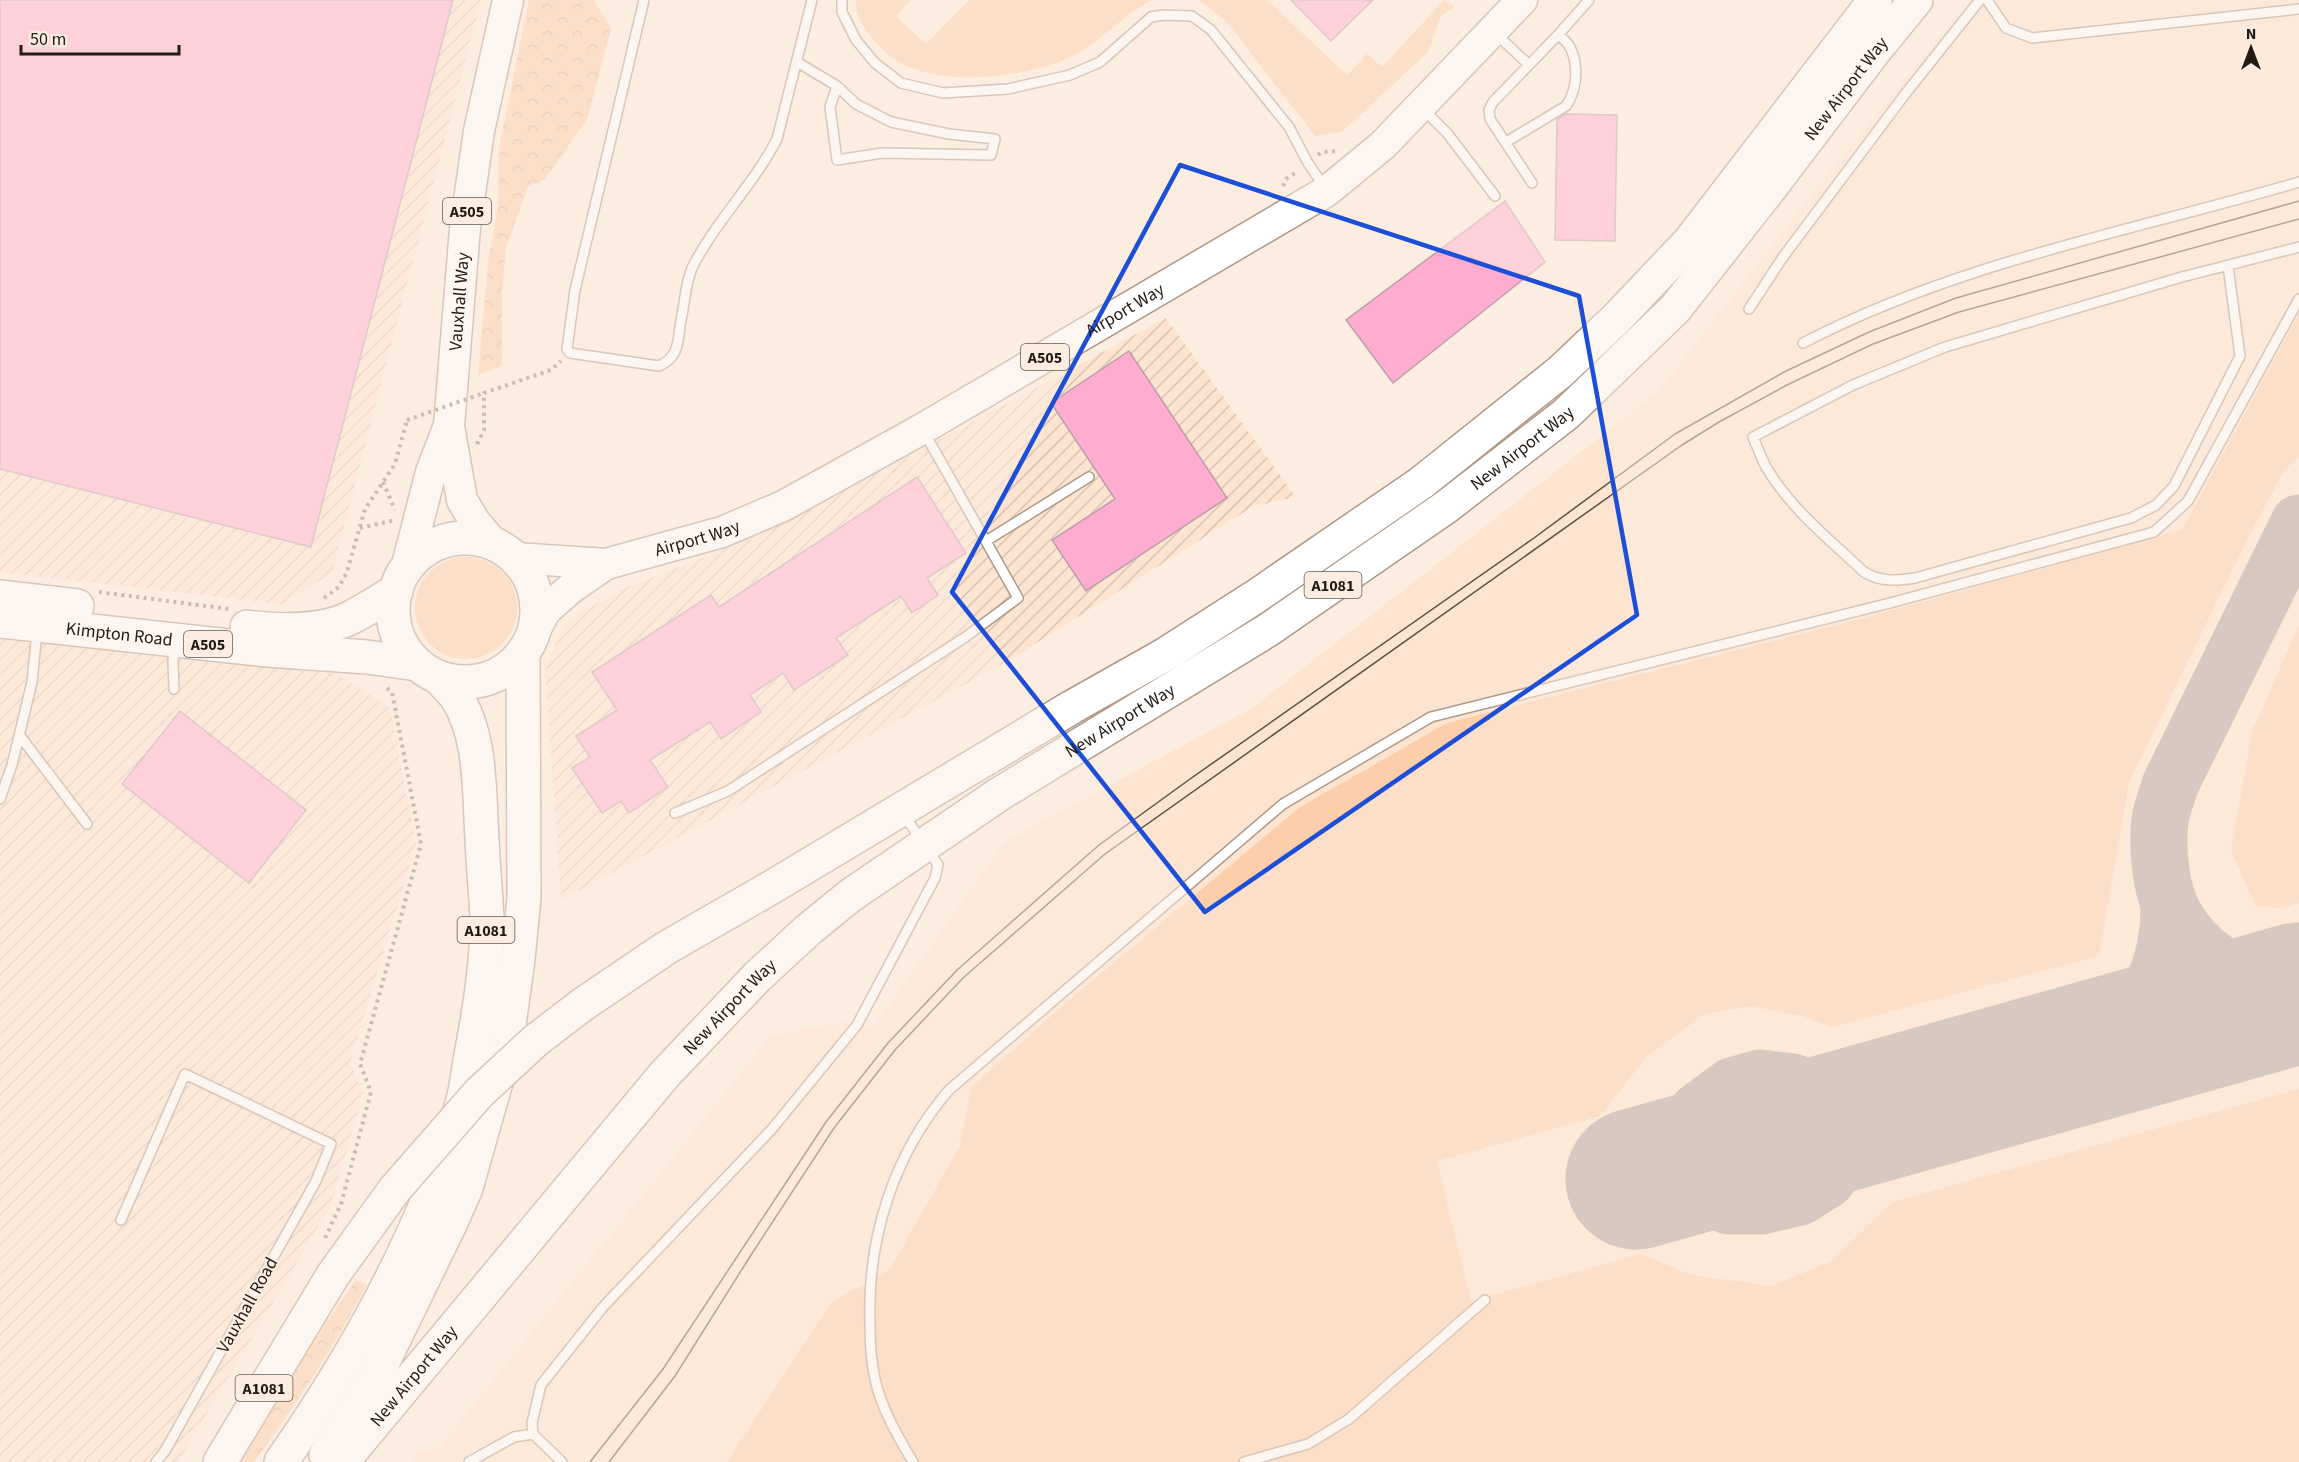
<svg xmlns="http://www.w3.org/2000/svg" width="2299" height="1462" font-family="'Source Sans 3',sans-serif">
  <defs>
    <pattern id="industrial-furrows" width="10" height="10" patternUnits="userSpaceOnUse" patternTransform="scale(1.5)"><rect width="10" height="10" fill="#fde4d0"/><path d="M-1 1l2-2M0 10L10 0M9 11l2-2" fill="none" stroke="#d9c3b2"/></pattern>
    <pattern id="forest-crowns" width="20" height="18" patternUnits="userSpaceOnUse" patternTransform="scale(1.5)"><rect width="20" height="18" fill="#fccea9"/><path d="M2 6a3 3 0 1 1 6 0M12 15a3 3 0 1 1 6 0" fill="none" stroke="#d8b091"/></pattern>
  </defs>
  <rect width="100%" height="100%" fill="#fcede1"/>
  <path fill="#fde4d0" d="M1970,0H2299V1462H412L419,1452L437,1450L772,1035L844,1022L872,1029L1005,842L1252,708L1658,392L1835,165Z"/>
  <path fill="url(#industrial-furrows)" d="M0,0H481L332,573L283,604L0,572Z
    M1166,318L1296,497L1254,506L998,667L561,900L545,670L564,623L618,591L733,546L892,465Z
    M0,639L96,647L337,674L390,708L416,844L350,1063L363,1093L330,1207L178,1462H0Z"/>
  <path fill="#fccea9" d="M856,0H911L896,16L926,44L969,0H1153C1125,13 1103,40 1075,55C1027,79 923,92 883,50C870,36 855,21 856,0Z
    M1198,0H1267L1347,75L1367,54L1382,67L1444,0L1455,6L1441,16L1428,52L1342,132L1315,136L1225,20Z
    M2299,314V457L2284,470L2243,548L2129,782L2099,956L1832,1027L1800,1015L1750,1006L1705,1014L1648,1055L1600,1116L1437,1161L1471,1301L1641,1254L1691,1275L1772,1286L1831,1261L1893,1202L2299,1089V1462H727L832,1302L890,1269L959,1148L972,1087L1060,1008L1300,807L1447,723L1864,618L2182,530Z
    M415 608a51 51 0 1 1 102 0a51 51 0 1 1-102 0Z
    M2299,625V903L2283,908L2256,906L2231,851L2252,732Z"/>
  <path fill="url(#forest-crowns)" d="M529,0H594L611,29L587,120L545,179L528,187L506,248L502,295V366L478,375L488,262L498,207L499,148Z
    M356,1280L367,1284C334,1347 296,1405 254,1462H237L303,1357Z"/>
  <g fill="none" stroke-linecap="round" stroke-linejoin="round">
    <path stroke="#ab9e94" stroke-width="57" d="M2299,523L2170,785C2167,796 2162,808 2160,820C2157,845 2160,883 2170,906C2191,955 2247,988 2299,989
      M2092,1051C2146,1016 2169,969 2169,906
      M1760,1078L1793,1082L1831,1101L1846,1120V1151L1827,1180L1800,1197L1762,1206H1729L1690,1188L1674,1168L1682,1137L1698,1111L1732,1086Z"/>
    <path stroke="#ab9e94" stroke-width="141" d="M1636,1179L2299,993"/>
  </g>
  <path fill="#feadd1" stroke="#bb9eaa" stroke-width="1.5" d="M0,0H453L311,547L0,469Z
    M1291,0H1373L1331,41Z
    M1566,114L1617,115L1615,241L1555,240L1557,119Z
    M1505,201L1545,262L1393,383L1346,320Z
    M1129,351L1227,498L1086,591L1052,540L1115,499L1051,403Z
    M917,477L966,553L927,578L938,595L912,613L901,596L836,638L848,655L794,690L783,673L750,695L761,712L721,739L710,722L650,760L668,787L629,813L621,801L602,813L572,768L590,757L576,736L617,710L592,672L711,595L719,607Z
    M180,711L306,810L249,883L122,784Z"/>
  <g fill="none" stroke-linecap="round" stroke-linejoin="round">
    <g stroke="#af9885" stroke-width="12">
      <path id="lane" d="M644,0L575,290L567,349L570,353L659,366C682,356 677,337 682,315C685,300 686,280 693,266C716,221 754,184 777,139L812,0
        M842,0V12L856,40L875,63L901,83L943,93L1008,89L1070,75L1100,62L1151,17L1164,15L1192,16L1211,30L1289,127L1308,163L1325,188
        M1987,0L2006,28L2032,38L2299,9
        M1495,33L1529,65
        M1558,35L1589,0
        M797,62L837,86L856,104L891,122L949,134L995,139L991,155L882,153L837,160L830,107L837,86
        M1422,108L1447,133L1495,196
        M1506,142L1566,106C1580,86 1580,48 1558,35L1493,102L1489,110L1490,119L1532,183
        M2228,266L2240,356L2174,486L2156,505L2131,518L1915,578C1896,581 1881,582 1864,572C1830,540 1790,508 1766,467C1761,457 1757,447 1753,437L1853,385L1945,347L2182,277L2299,247
        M1749,309L1783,257L1906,93L1980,0
        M1803,343C1958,262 2133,231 2299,182
        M986,541L1089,477
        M174,689L173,662L174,646
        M20,736L87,824
        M0,799L12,765L32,682L37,632
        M675,813L728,791L964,638L1018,598L924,432
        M121,1220L185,1074L331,1144L316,1181L165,1451L156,1462
        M469,1462L514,1437L533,1434
        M562,1462L533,1434L532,1423L541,1385L603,1307L772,1129L857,1025L935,878L938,865L904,815
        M913,1462C898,1437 881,1408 875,1379C871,1361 870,1342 870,1324C867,1239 893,1155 949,1090L1283,804L1431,717L1890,603L2154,532L2188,501L2299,299
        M1244,1462L1308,1444L1349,1419L1485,1300"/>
    </g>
    <g stroke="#af9885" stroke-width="33">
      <g id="primary">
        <path id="s1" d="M495,545L475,522L462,500L449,426L465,228L479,131L508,0"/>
        <path id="s2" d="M515,558L606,564L722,532L783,506L922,429L1327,191L1383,145L1522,0"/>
        <path d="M406,569L431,472L448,428"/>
        <path d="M535,630L546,610L570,589L606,564"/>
      </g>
    </g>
    <g stroke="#af9885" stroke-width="36">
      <g id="highway">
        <circle cx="465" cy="610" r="72"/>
        <path d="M0,597L77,606"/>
        <path id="s3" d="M0,621L267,650L367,657L417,664"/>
        <path d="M247,627C279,631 321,632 350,618C366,610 381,600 396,591"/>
        <path d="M582,1005L666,948L772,887L1072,707L1166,654L1255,597L1421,483L1560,372L1617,318L1690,241L1875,0"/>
        <path d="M326,1455L378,1372L451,1222L466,1188L506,1047L518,959L524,898L523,653"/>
        <path d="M220,1462L333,1275L395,1189"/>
        <path d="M281,1462C357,1353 424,1232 462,1104C466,1090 468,1074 470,1060C479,1015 487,966 487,920C486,893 483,866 482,839C479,794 482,737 457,698C452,691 445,684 439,678"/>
        <path id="s4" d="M342,1462L665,1074L757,977L808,930L851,895L1001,793L1268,630L1446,507L1566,414L1675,309L1767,192L1875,50L1916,0"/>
      </g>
    </g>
    <path stroke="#8e8279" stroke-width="4" stroke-dasharray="3 4.5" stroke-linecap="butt" d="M1318,155L1322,152L1337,151
      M1283,186L1286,179L1298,171
      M477,444L484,430V393L551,370L561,361
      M383,482L395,510
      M360,528L395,520
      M99,592L229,609
      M324,598L339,587L347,572L365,509L395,464L407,420
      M325,1238L341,1204L371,1092L360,1064L421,844L392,692L386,687"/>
    <use href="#lane" stroke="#fff" stroke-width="9"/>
    <use href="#primary" stroke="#fff" stroke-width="30"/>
    <use href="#highway" stroke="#fff" stroke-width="33"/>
    <path stroke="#5a5048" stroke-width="1.5" d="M590,1462L663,1369L826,1122L888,1043L957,970L1099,845L1190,779L1534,538L1675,434L1784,372L1869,332L1956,298L2299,201
      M609,1462L675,1376L751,1255L834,1128L895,1050L963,978L1105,854L1682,445L1719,422L1789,384L1873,344L1959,312L2299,219"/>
    <g stroke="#af9885" stroke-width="36" stroke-linecap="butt">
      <path id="highway-bridge" d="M395,1189L479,1093L535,1041L582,1005"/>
    </g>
    <path stroke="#8e8279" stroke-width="4" stroke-dasharray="3 4.5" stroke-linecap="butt" d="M407,420L484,393"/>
    <use href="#highway-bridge" stroke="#fff" stroke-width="33"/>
  </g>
  <path d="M0 0H2299V1462H0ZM1180,165L1579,296L1637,615L1205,912L952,592Z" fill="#fcede1" fill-opacity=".55" fill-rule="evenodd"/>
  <path fill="none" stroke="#1d4ed8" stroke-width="4.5" stroke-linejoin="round" d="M1180,165L1579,296L1637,615L1205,912L952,592Z"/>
  <g text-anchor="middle" stroke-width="5" stroke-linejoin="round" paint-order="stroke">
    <g fill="#fcede1" stroke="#635951" stroke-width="1.5">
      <rect x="443" y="198" width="48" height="26" rx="4.5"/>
      <rect x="1021" y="344" width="48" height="26" rx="4.5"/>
      <rect x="1304.5" y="572" width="57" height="26" rx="4.5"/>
      <rect x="184" y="631" width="48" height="26" rx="4.5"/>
      <rect x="457.5" y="917" width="57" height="26" rx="4.5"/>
      <rect x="235.5" y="1375" width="57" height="26" rx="4.5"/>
    </g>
    <g font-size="16" font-weight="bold" fill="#221a13">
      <text x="467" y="217">A505</text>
      <text x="1045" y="363">A505</text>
      <text x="1333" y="591">A1081</text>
      <text x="208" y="650">A505</text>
      <text x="486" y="936">A1081</text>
      <text x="264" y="1394">A1081</text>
    </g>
    <g font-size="18" fill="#221a13" stroke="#fcede1">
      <text dy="6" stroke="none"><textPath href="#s4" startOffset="2056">New Airport Way</textPath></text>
      <text dy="6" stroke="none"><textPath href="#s1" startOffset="256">Vauxhall Way</textPath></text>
      <text dy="6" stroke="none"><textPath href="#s2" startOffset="672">Airport Way</textPath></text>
      <text dy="6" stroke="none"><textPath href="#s4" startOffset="1570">New Airport Way</textPath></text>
      <text dy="6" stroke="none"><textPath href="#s2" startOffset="186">Airport Way</textPath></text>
      <text dy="6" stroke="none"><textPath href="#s3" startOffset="120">Kimpton Road</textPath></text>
      <text dy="6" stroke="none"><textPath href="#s4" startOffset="1084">New Airport Way</textPath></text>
      <text dy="6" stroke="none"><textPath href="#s4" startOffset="598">New Airport Way</textPath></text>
      <text transform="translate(247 1305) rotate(-61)" y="6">Vauxhall Road</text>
      <text dy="6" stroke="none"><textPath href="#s4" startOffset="112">New Airport Way</textPath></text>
    </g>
  </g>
  <g transform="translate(2251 48)" stroke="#fcede1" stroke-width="4.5" paint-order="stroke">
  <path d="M0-4.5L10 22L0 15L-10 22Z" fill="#221a13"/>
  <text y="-9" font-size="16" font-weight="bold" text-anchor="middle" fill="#221a13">N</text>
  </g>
  <path d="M21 45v9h158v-9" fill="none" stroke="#221a13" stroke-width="3"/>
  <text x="30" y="45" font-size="18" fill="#221a13" stroke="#fcede1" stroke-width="4.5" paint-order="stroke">50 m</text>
</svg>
